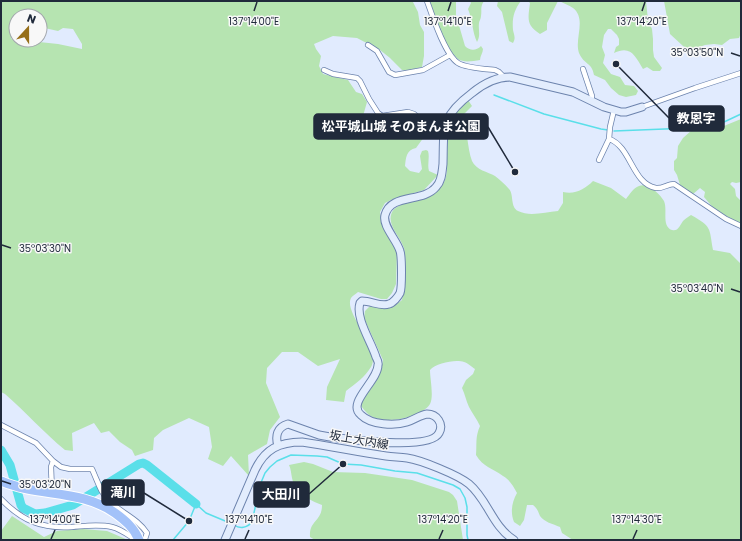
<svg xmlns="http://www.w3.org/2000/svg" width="742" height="541" font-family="Poppins,'Noto Sans JP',sans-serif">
  <rect width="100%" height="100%" fill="#e1ebfe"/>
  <path fill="#b6e4b1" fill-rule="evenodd" d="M1,1L413,2L418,12L420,25L424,32V56L422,67L407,71L402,70L390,58L380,50L357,38L333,36L314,44L316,49L321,56L319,66L323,74L348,80L356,92L362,94L367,102L363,116L355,121L349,122V127L352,130L372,138C381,125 386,118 402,114C406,116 419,122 421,125V132L424,137L416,148C406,150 406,158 405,166L410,171L419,173L422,169L420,156L422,151L426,150L428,151C430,158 427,164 429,171L438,175L424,190L393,199L385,203L380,212L381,221L397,252L396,284L392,293L387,299H381L358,292C356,294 352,296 351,298C343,313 382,348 371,367C365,377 355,384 346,391L344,402L326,400L327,387L340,359L318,366L298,352H282L267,368L266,383L280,417L270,430L267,444L248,455L249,476L231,456L223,466L208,459L212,447L209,427L189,418L163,430L154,438L153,450L135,456L132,450L120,442L109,431L101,433L94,423L72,433L73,451L65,450C44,433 26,412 5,394L1,392ZM16,16H40V27L58,31L63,28L73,29L82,44V49L58,44L11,39L16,31Z
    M429,1H456V15L465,46C470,51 476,51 481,46L483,49C483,53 480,56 480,60C473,61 464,63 458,59C444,47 436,18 429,1Z
    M470,1H484C480,7 482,10 481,16C481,19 479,21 479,23C478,30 481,35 477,42C472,31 473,21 468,9L471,3Z
    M498,1H521C514,10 512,18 513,30C514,35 516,38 513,43L509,41L502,12L497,6Z
    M528,1H558L547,23V30L540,34C526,25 528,19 530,3Z
    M559,1H646L648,20L652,29L653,39V50L654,57L662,68L660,71H653L647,67L643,69C635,56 631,45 614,53L616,47L619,45V39L617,35L611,29H608L604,35L602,47L605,55L603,63L611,74L620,77L625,85L634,86L638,91L636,95L626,97L619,95L611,88L605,80L594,75C592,62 584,65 579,53C574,39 587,19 573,8C569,5 563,3 559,1Z
    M664,1H741V33L739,38L730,39L722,45L714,44L705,45L691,50L683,46L670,34Z
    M468,100L472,106L462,116C468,131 467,147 472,161C476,170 488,172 495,176C500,180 505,184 509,189C514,194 510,207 518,211C530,217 545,212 558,211L563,203V192C575,195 585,189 593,181L611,188L626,199C630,194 633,188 639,186C648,182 660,194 664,201C668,210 661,226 672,230C678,232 680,225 683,221C685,219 688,217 691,215C712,227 709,227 713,250L730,253L741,264V540H573L562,533L560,527C553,524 544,522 540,516C538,511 537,508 533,505H527L524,520L520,526L514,522C510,512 512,502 517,493C513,486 510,480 503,476C492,468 483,467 476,455C477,444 475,437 480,426C477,419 472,413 469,407C466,401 465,394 462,388L466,380L473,374L475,369C472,367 468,363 464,362C456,359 436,363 430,370C430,378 434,397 430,404C421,418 389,423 375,418C369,416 365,411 361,406C362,398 365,396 370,390C377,381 381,371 383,360L364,318L365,311L370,306C386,308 389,311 402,300C404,288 407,259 404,248C401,238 388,226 391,215C395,198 432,203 443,184C447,178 447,169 447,163C448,136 444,118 468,100Z
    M741,119V182L736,183L732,182L730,184L735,189L736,196L741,201V224L715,210L704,197L705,192L700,188L692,195L685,190L684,188L680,185L677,175L674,170V161L677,158L678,146L683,138L692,130L719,128Z
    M304,462L313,464L333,472L365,473L412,480L449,492L453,495L457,501L463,540H315L310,537C309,520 322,522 322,505C309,500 295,493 292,478C291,473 291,469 289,465Z
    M12,516L44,537L57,531L83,529L107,531L128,540H1V531Z"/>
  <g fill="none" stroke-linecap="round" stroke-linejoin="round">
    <path stroke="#5adfe9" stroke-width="1.5" d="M494,95L544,114L601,129L608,130
      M614,131L690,128L724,122L741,114
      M234,525C240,529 247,528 252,522L260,485L265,473L270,467L277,461L291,455L317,456L327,457L343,464L361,465L395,471L417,473L453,485L460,489L465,498L467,507V535L468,540
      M173,540L189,521L196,504L206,513L230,523"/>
    <path stroke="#5adfe9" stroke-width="9" d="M1,450L10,465L21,505L23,508L35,514L45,513L73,505L139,464L143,463L147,465L196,504"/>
    <g stroke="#6c83ad" stroke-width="6">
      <path id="street" d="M427,1C432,15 445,55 458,63C466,68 485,69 495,70L499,72L504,77
        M368,45L377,51L389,72L395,75L423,70L450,55
        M583,69L592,96L591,101
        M324,70L333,74L357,78L360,81L369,99L378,113L382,116L408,112L414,114L423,122L445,123
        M642,107L695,88L741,73
        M609,139C631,146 632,184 656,188C662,189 668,184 674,184L726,219L741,226
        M599,160L609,139L610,127L614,110
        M1,425L36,443L53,461L61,467L70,469H92C97,480 101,494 110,502C122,513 138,519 147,533L145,539
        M52,492L51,467L53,461
        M1,499C22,521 42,529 72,527C86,526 98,524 112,527C121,529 128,535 136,540"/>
    </g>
    <g stroke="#6c83ad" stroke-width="9">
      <path id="secondary" d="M278,446C275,436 277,427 288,424L319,435L330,437C349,439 430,451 439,433C444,424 437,414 427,414C420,415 414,420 407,422C395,426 371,425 361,415C346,403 378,381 378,365C379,363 377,359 376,357C371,341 355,318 360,303L362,301C372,301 380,307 389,304C393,303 398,297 400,293C402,288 402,257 400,251C397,240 382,226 385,215C391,193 423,203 436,187C442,181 442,172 443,164C444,128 440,117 472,93C483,84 496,77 510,77L573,92L604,107L621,112H626L642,107
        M225,540L255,470C265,449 279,442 302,442C330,446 358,452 386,456C393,457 400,457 407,458C421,460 458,475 469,484C488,500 492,526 514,540"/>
    </g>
    <g stroke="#fff" stroke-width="11">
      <path id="highway" d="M1,481C38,497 81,489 115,513C126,521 134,528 139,540"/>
    </g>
    <use href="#street" stroke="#fff" stroke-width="4.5"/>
    <use href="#secondary" stroke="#e3edfd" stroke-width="7"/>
    <use href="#highway" stroke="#a3c2f9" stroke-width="9"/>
  </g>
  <path fill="none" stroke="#202a3b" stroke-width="1.5" d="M254,11L257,2M448,11L451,2M642,11L645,2M731,53L740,56M2,245L11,248M731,289L740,292M2,481L11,484M51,539L55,530M245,539L249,530M439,539L443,530M633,539L637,530"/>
  <g text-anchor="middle" stroke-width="3" stroke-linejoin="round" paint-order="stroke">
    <g font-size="12" fill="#202a3b" stroke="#f8f8f8">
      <text transform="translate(359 440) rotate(10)" y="4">坂上大内線</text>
    </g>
  </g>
  <g font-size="10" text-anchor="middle" fill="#202a3b" stroke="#f8f8f8" stroke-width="3" stroke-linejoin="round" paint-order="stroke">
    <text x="254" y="25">137°14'00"E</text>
    <text x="448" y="25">137°14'10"E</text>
    <text x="642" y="25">137°14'20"E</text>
    <text x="697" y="56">35°03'50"N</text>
    <text x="45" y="252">35°03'30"N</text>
    <text x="697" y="292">35°03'40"N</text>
    <text x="45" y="488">35°03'20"N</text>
    <text x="55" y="523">137°14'00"E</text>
    <text x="249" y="523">137°14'10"E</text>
    <text x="443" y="523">137°14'20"E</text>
    <text x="637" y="523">137°14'30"E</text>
  </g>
  <path fill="none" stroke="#202a3b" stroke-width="1.5" d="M616 64L669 118M515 172L488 127M189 521L144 493M343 464L309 494"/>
  <g fill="#202a3b" stroke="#f8f8f8" stroke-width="1.5">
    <circle cx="616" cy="64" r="4"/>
    <circle cx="515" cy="172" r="4"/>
    <circle cx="189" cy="521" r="4"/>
    <circle cx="343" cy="464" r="4"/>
  </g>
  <g fill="#202a3b" stroke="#202a3b" stroke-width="1.5">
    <rect x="669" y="106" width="55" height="25" rx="4"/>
    <rect x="314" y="114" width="174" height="25" rx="4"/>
    <rect x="102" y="480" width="42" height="25" rx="4"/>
    <rect x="254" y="482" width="55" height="25" rx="4"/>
  </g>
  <g font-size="13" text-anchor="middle" font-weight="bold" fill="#fff">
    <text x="696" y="123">教恩字</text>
    <text x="401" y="131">松平城山城 そのまんま公園</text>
    <text x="123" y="497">滝川</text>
    <text x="281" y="499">大田川</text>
  </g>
  <rect width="742" height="541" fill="none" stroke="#202a3b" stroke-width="4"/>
  <g transform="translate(28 28) rotate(21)"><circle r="19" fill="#f8f8f8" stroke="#a2a6ac"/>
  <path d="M0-3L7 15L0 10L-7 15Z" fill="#966f19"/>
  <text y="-6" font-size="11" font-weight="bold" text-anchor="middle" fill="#202a3b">N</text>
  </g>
</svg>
